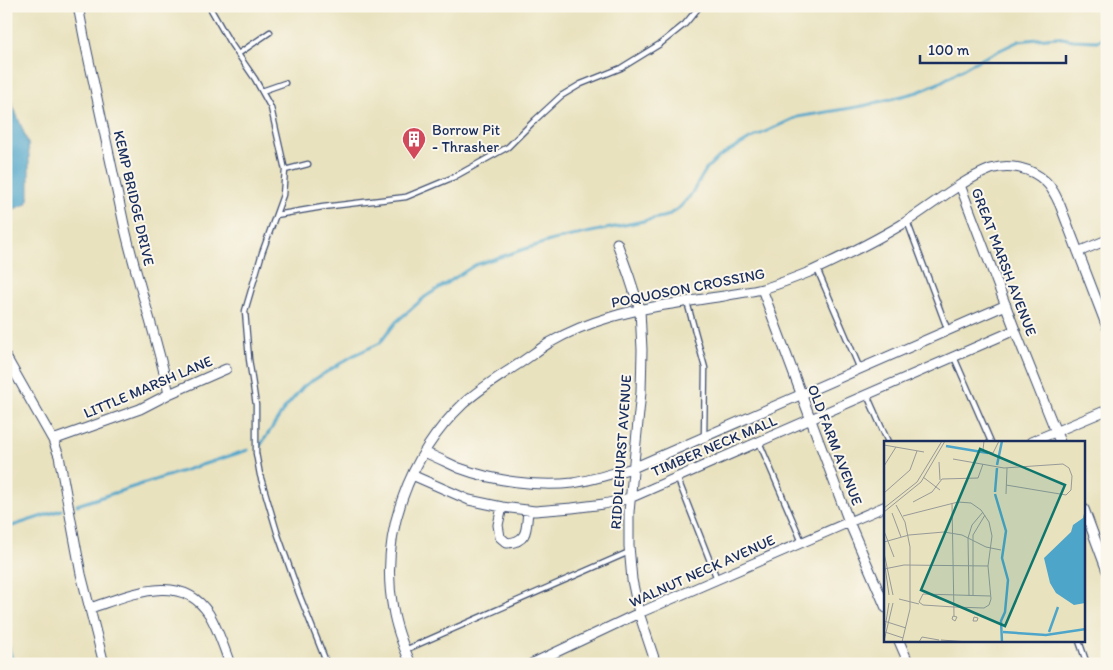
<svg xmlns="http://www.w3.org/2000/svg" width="1113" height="670" font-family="Itim,sans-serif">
  <rect width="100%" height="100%" fill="#fbf7ec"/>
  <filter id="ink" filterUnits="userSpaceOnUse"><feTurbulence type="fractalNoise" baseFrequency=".02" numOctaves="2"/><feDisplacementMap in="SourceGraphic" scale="10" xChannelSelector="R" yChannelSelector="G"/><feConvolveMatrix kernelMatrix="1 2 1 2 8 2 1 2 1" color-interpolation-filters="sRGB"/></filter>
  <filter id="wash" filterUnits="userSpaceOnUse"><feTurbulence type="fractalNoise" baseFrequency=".0096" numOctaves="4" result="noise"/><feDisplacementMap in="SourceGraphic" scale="20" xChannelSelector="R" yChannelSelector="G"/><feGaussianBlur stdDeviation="1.12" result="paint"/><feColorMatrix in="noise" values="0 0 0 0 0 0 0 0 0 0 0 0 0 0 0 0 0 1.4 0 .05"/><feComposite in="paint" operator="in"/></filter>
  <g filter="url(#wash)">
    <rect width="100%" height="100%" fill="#e9e2bf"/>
    <path fill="#4da5ca" stroke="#346a94" d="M6,85L14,108L28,143L29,156V197L26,204L14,209L10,210L6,208Z"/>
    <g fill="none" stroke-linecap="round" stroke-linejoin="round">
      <path stroke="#4da5ca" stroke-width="3" d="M260,446L285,408L304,386L354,355L380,343L396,322L425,297L475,265L553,240L667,216L680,207L690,196L707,168L719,157L750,139L797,117L863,106L918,92L939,83L971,64L1019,41L1056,37L1073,40L1097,41L1107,37
        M77,505L248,450
        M6,528L61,510
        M6,636L13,664"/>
    </g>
  </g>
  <g filter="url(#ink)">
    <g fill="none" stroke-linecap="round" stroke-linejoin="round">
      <g stroke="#3a4a6d" stroke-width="7">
        <path id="lane" d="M209,6L229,41L255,79L271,108L285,170L283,195L262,253L245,311L249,359L256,405V453L260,475L277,532L299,594L327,664
          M238,54L270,32
          M262,91L285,83
          M285,170L308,164
          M276,215L323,207L406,197L454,177L508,147L535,120L561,96L581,84L621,68L660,44L685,24L700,6
          M907,221L948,331
          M817,269L860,369
          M687,302L705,368L704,437
          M954,357L991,442
          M867,395L888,442
          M759,442L802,542
          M677,477L717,579
          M1079,641L1087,664
          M405,650L629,552"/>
      </g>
      <g stroke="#3a4a6d" stroke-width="11">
        <path id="street" d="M78,6L85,42L125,229C138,284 157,338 169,394
          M960,185L1015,330L1060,442
          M617,243L629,276L640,310L642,350L641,392L629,512V546L632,580L639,613L656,664
          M1078,252L1107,240
          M762,289L849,522L886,608
          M6,357L53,440L59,456L81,574L104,664
          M53,440L140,409L169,394L226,369
          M1031,442L1107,410
          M424,452C436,457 448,463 459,468C494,481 537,487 573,483C593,480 613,473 633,468L1006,305
          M412,475L469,500L502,507L535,511L572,508L604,504L630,498L1015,330
          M502,507L498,525L500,537L507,543C529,542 526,528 528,510
          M1084,509L1107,571
          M90,608C128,596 181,570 209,614C218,629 224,648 230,664
          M899,641L909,664
          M411,664C403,646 396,628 393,609C379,536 409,455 463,404C479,389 499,377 517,365C528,358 538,350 549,343C568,332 590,323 611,317C648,306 686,302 724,296C737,293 750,292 762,289C777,285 797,277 812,271C842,257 873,242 901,225C930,207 960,181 991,169C1009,163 1031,168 1045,181C1052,187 1056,196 1060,205L1107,327
          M531,664L639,613L886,506"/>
      </g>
      <use href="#lane" stroke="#fff" stroke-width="4.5"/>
      <use href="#street" stroke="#fff" stroke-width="9"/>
    </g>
  </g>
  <defs>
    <g id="building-pin" transform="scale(1.25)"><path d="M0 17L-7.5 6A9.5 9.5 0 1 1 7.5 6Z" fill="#d1495b" stroke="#fbf7ec"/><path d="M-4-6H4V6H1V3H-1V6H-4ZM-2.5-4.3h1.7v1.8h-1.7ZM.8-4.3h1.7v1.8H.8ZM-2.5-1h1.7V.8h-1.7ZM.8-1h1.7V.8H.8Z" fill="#fff"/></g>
  </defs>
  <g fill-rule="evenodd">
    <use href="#building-pin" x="414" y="139"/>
  </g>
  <g text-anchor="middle" stroke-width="4" stroke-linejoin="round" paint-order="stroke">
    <g font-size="15" fill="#1b2f5e" stroke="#fbf7ec" text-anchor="start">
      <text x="432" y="135">Borrow Pit<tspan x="432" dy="17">- Thrasher</tspan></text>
    </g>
    <g font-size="15" fill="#1b2f5e" stroke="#fbf7ec">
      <text transform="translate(134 198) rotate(77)" y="5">KEMP BRIDGE DRIVE</text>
      <text transform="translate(1004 262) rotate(69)" y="5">GREAT MARSH AVENUE</text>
      <text transform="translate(688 288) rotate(-11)" y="5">POQUOSON CROSSING</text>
      <text transform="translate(148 387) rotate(-23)" y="5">LITTLE MARSH LANE</text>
      <text transform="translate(835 445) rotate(69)" y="5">OLD FARM AVENUE</text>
      <text transform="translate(714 446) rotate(-23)" y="5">TIMBER NECK MALL</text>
      <text transform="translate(621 452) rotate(-86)" y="5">RIDDLEHURST AVENUE</text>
      <text transform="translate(702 571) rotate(-24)" y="5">WALNUT NECK AVENUE</text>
    </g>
  </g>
  <g transform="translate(884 441)">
    <rect width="201" height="201" fill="#e9e2bf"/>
    <path d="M201,68V162L190,164L172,152L166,142L160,117L187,91L189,84L199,77Z" fill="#4da5ca"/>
    <path fill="none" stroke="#4da5ca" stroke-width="2.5" d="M62,5L104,12M113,24L118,0M111,51L113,27M111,53L122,90L118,117L124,139L121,171L117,180L118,201M119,191L162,194L202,188M165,191L174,166"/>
    <path fill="none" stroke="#979a98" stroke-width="1" d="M100,0L99,9L109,12L115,0M0,4L40,11M69,18L120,27L179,23L185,27L188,35L187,49L182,54L122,44M55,21L56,39M0,25L12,6M39,36L56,49M0,52L26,29L33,10M122,53L123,27M29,61L48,51L58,38L94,37L99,23M68,62L70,175M12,64L21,81L26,106V168L18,201M0,67L33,41L58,0M0,71L37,41L61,0M8,72L17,96M19,75L74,61L87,62L97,69L105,81L108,95L104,125L107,158L105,164L100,167L70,166L39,164L35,161L39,153L106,155M0,90L10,116M0,101L25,94L60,91L78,94L102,106L117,109M0,112L9,154M0,118L5,154M0,128L20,124L104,125M85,155L84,97L88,84L99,71M89,155V94L101,74M15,158L35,163M69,175L73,176L71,180L68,178ZM90,176L94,177L93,180H89ZM0,180L22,187M1,191L19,197M0,193L5,162M57,199L85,201M0,200L9,162M35,201L38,196L55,199M166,201H189"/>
    <path fill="#0f766e" fill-opacity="0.15" stroke="#0f766e" stroke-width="2.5" d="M96,8L181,44L121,185L37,149Z"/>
    <rect width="201" height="201" fill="none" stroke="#1b2f5e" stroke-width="2.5"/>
  </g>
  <rect width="1113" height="670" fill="none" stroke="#fbf7ec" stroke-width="25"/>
  <path d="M920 55v8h146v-8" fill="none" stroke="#1b2f5e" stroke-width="2.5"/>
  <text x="928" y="55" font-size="15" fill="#1b2f5e" stroke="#fbf7ec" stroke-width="4" paint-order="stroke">100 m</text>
</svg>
